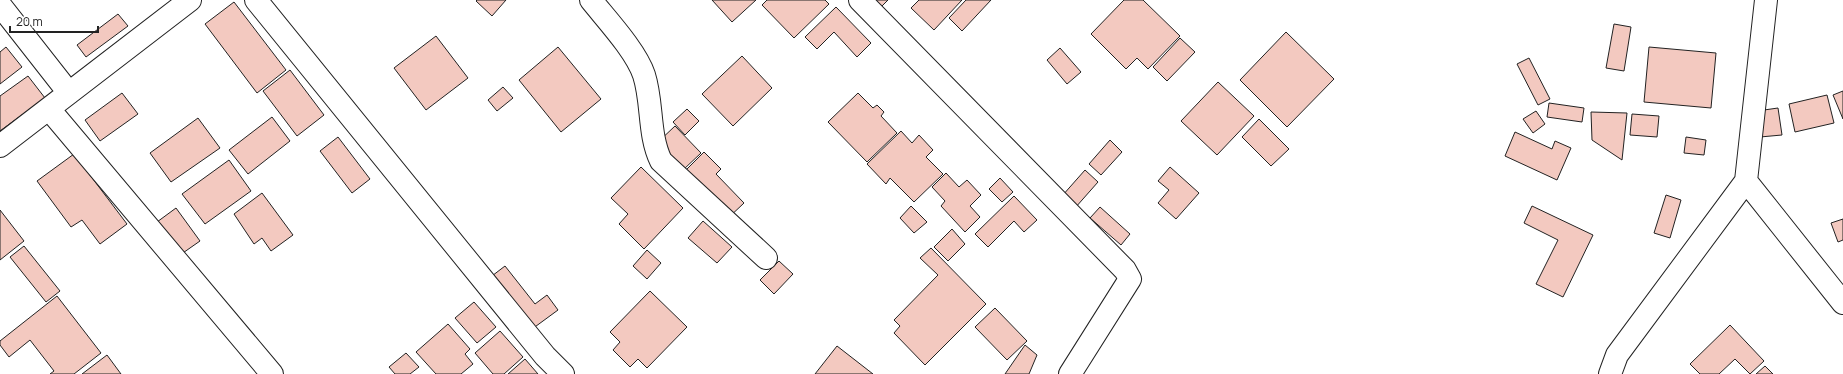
<svg xmlns="http://www.w3.org/2000/svg" width="1843" height="374" font-family="Manrope,sans-serif">
  <rect width="100%" height="100%" fill="#fff"/>
  <path fill="#f3c9c0" stroke="#222" d="M477,0H506L492,16L476,1Z
    M712,0H756L732,22Z
    M767,0H825L829,4L794,38L762,5Z
    M871,0H888L880,8Z
    M919,0H962L934,30L911,8Z
    M966,0H991L962,31L949,18Z
    M1124,0H1143L1180,36L1148,69L1137,58L1126,69L1091,34Z
    M234,2L286,70L257,93L205,24Z
    M836,7L871,43L857,57L834,32L817,49L805,37Z
    M118,14L128,26L86,57L77,45Z
    M1614,24L1631,27L1624,71L1606,68Z
    M1286,32L1334,79L1287,127L1240,80Z
    M436,36L468,78L426,110L394,68Z
    M1180,38L1195,52L1167,81L1153,67Z
    M6,47L22,67L0,84V52Z
    M558,47L601,99L561,132L519,80Z
    M1649,47L1716,53L1711,108L1644,102Z
    M1060,48L1081,72L1067,84L1047,60Z
    M742,56L772,88L733,126L702,94Z
    M1529,58L1550,99L1538,105L1517,64Z
    M290,70L324,115L297,136L263,91Z
    M28,76L45,98L0,131V96Z
    M1218,82L1254,116L1217,155L1181,121Z
    M503,87L513,98L497,111L488,100Z
    M1843,91V119L1833,95Z
    M122,93L138,114L100,141L85,120Z
    M858,93L873,108L877,105L884,112L881,116L897,133L867,162L828,122Z
    M1827,95L1834,123L1795,132L1789,104Z
    M1549,103L1584,108L1582,122L1547,117Z
    M1778,108L1782,135L1760,137L1757,111Z
    M687,109L699,121L685,135L673,122Z
    M1536,111L1545,124L1533,133L1523,119Z
    M1591,112L1627,113L1622,160L1592,140Z
    M1632,114L1659,116L1657,137L1630,135Z
    M272,117L290,141L248,174L229,150Z
    M198,118L220,148L171,182L150,153Z
    M1259,119L1289,149L1271,166L1242,137Z
    M675,126L701,153L683,170L657,143Z
    M901,131L912,143L919,135L933,150L926,157L943,174L914,202L890,178L886,184L867,164Z
    M1515,132L1552,149L1555,141L1571,148L1557,180L1505,156Z
    M338,137L370,179L352,193L320,151Z
    M1686,137L1706,140L1704,155L1684,153Z
    M1110,140L1122,152L1101,175L1089,164Z
    M704,152L721,169L716,174L744,203L726,220L682,174Z
    M74,154L127,224L100,244L82,220L71,227L37,181Z
    M229,160L251,191L205,224L182,194Z
    M641,167L683,208L644,249L619,224L628,214L611,198Z
    M1170,167L1199,193L1176,219L1158,203L1169,190L1158,181Z
    M1085,170L1098,182L1075,208L1062,196Z
    M946,173L959,187L967,180L981,195L970,206L980,217L965,232L941,206L945,201L932,187Z
    M1000,178L1013,192L1002,202L989,189Z
    M262,193L293,235L271,251L262,238L254,244L234,214Z
    M1666,195L1681,200L1670,238L1654,233Z
    M1014,196L1037,220L1024,232L1014,221L988,247L975,234Z
    M911,206L927,222L914,233L900,218Z
    M1532,206L1593,235L1563,297L1536,284L1558,240L1524,223Z
    M1100,207L1130,234L1121,245L1090,218Z
    M176,208L200,241L180,255L157,222Z
    M0,210L24,241L0,260Z
    M1843,219V240L1838,242L1831,223Z
    M703,221L732,247L717,263L688,238Z
    M952,229L965,244L948,261L934,247Z
    M24,246L60,291L46,302L10,257Z
    M931,248L986,304L925,365L894,333L900,326L894,320L938,275L920,258Z
    M647,250L661,263L647,279L633,266Z
    M779,261L793,274L774,294L760,280Z
    M505,266L535,304L547,295L558,310L528,332L488,279Z
    M650,291L687,327L647,368L638,359L630,367L613,350L620,342L610,332Z
    M57,296L101,353L74,374H50L54,371L30,340L9,357L0,345V341Z
    M474,302L496,327L477,343L455,318Z
    M995,308L1027,341L1007,360L975,327Z
    M448,324L470,349L465,354L473,364L461,374H436L416,352Z
    M1730,325L1764,361L1750,374L1735,359L1719,374H1700L1690,364Z
    M500,331L523,357L504,374H493L475,353Z
    M1025,345L1037,355L1029,374H1005Z
    M837,346L873,374H815Z
    M406,353L419,367L410,374H395L389,367Z
    M107,355L121,374H82Z
    M525,359L538,374H508Z
    M1765,366L1773,374H1756Z"/>
  <g fill="none" stroke-linecap="round" stroke-linejoin="round">
    <g stroke="#222" stroke-width="24">
      <path id="street" d="M256,0L545,356L563,374
        M591,0C607,20 636,51 644,75C653,103 648,134 661,161L766,258
        M860,0L1125,270L1130,279L1070,374
        M0,5L69,93
        M49,109L272,374
        M0,146L190,0
        M1746,181L1843,303
        M1610,374L1617,355L1746,181L1766,0"/>
    </g>
    <use href="#street" stroke="#fff" stroke-width="22"/>
  </g>
  <path d="M10 26v6h88v-6" fill="none" stroke="#222222" stroke-width="2"/>
  <text x="16" y="26" font-size="12" fill="#222222" stroke="#ffffff" stroke-width="3" paint-order="stroke">20 m</text>
</svg>
